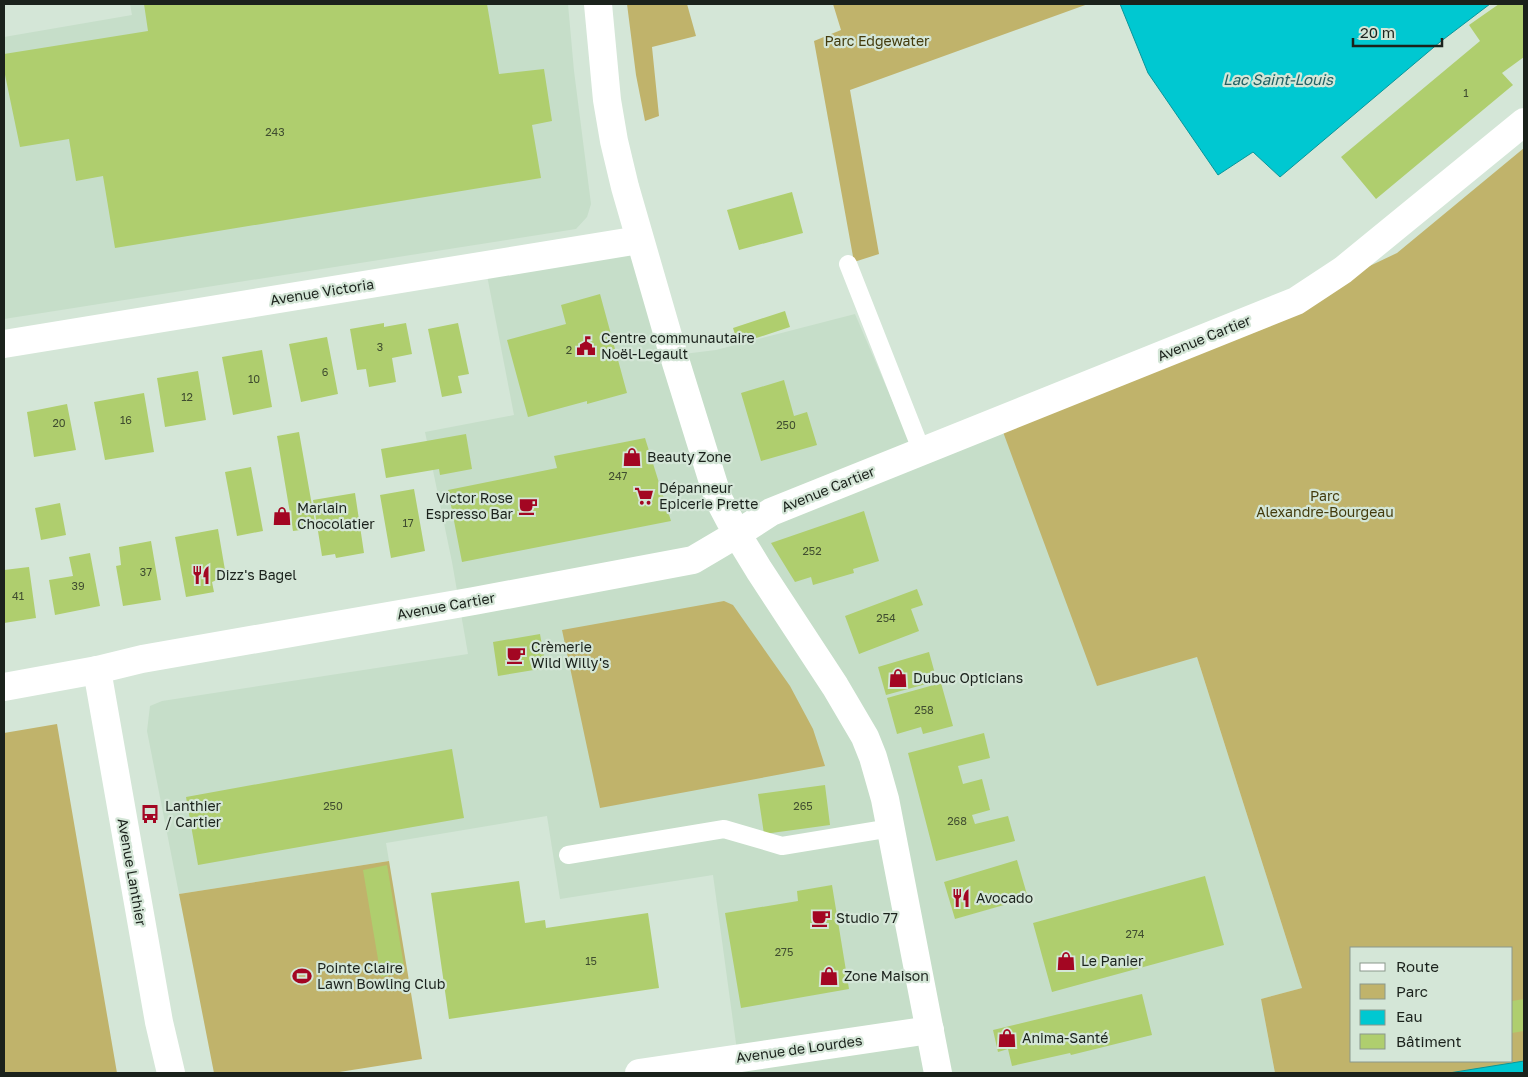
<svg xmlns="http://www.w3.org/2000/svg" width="1528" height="1077" font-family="'Golos Text',sans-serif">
  <rect width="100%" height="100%" fill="#d4e6d7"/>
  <path fill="#c6dec9" d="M130,4H568L574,71L591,204L587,217L576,229L4,319V37L132,15Z
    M639,240L667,356L716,350L855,314L913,449L999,421L1197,657L1302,988L1261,999L1275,1073H639L738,1058L713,875L560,899L547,816L386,843L389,861L179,894L147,731L150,706L162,701L468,654L452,562L425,432L514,415L485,265Z"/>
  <path fill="#c0b36b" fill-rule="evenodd" d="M627,4H687L696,36L652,47L659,116L645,121L636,75Z
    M833,4H1088L850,90L879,254L854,262L814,41L841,30Z
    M1524,148V1073H1275L1261,999L1302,988L1197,657L1097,686L999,421L1296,301L1397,253ZM1352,948H1512V1061H1352Z
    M724,601L733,605L790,686L813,729L825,766L600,808L562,630Z
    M57,724L117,1073H4V733Z
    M389,861L422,1059L333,1073H214L179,894Z"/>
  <path fill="#00c8d1" stroke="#08969b" d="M1120,4H1490L1440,42L1280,177L1253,152L1218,175L1148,73Z
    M1524,1061V1073H1449Z"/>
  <path fill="#afce6e" d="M144,4H487L499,74L544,69L552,121L532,125L541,178L115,248L103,176L76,181L69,139L20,147L4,70V54L148,31Z
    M1499,4H1524V57L1502,73L1513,85L1376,199L1341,157L1480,41L1469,25Z
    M792,192L803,233L739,250L727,210Z
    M600,294L627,393L587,404V401L528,417L507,340L566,324L561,305Z
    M785,311L790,327L738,344L733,328Z
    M384,323V327L406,323L412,354L392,358L396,382L369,387L366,369L357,370L350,329Z
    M458,323L469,374L458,376L462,393L442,397L428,329Z
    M327,337L338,394L301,402L289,344Z
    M262,350L272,407L233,415L222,357Z
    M198,371L206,420L165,427L157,378Z
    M784,380L794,416L807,412L817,445L761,461L741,393Z
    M144,393L154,452L105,460L94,402Z
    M67,404L76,450L34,457L27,412Z
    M299,432L316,528L293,531L277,436Z
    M466,434L472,469L440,475L439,469L386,478L381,449Z
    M645,438L671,521L462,562L448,490L557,468L554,456Z
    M251,467L263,531L237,536L225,472Z
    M414,489L425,551L391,558L380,495Z
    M355,493L364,553L336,558L335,554L322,556L313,500Z
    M60,503L66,535L41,540L35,508Z
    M864,511L879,561L853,569L854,573L813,585L811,577L795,582L771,543Z
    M218,529L226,576L212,582L214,592L186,597L175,537Z
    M151,541L161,600L123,606L116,566L121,565L119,547Z
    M90,553L100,606L55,615L49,580L73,576L69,557Z
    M29,567L36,618L4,623V570Z
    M917,589L923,605L911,609L919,631L859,654L845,616Z
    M540,634L546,668L498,676L493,642Z
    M929,652L937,681L886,695L878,667Z
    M941,683L953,726L923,734L921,727L897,734L887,698Z
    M984,733L990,758L958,766L963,784L982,779L990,810L972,815L975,824L1008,816L1015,841L936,861L908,753Z
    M452,749L464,818L198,865L186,797Z
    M825,785L830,825L764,834L758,794Z
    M1017,860L1028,898L955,919L944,882Z
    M387,865L405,972L381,977L363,870Z
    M1205,876L1224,945L1052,992L1033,923Z
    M519,881L525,923L545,920L546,928L648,913L659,988L449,1019L431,893Z
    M832,885L849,989L741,1008L725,913L798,901L797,891Z
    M1142,994L1152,1035L1071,1055L1070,1053L1012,1066L1008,1049L998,1052L993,1030Z
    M1524,999V1031L1512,1033V1001Z"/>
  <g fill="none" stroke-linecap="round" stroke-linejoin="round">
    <path stroke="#fff" stroke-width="18" d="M848,264L922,452
      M568,855L724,829L782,846L891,828"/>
    <path stroke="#fff" stroke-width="28" d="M4,344L639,240
      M737,534L771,512L1296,301L1343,270L1524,122
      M97,670L159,1022L171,1073
      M639,1073L930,1030"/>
    <path stroke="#fff" stroke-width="28" d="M598,4L607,100L614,141L625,187L673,353L718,498L737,534L759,570L835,686L865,737L873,757L885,799L938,1073
      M4,687L97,670L142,659L474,601L693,560L737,534"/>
  </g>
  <defs>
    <g id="civic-bare" transform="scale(1.5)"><path d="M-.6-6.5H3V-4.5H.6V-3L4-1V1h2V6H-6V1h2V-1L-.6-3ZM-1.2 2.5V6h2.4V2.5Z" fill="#a30622" stroke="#d4e6d7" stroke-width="2.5" paint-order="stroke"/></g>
    <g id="shop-bare" transform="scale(1.5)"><path d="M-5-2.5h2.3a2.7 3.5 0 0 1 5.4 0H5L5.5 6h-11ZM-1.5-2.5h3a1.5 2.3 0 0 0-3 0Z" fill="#a30622" stroke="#d4e6d7" stroke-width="2.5" paint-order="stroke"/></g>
    <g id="supermarket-bare" transform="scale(1.5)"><path d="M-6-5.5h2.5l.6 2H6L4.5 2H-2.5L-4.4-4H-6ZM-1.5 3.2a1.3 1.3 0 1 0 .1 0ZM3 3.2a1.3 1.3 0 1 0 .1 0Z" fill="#a30622" stroke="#d4e6d7" stroke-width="2.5" paint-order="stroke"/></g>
    <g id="cafe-bare" transform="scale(1.5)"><path d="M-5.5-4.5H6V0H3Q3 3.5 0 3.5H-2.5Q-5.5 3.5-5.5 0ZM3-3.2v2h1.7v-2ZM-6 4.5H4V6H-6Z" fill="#a30622" stroke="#d4e6d7" stroke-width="2.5" paint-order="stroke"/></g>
    <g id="restaurant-bare" transform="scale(1.5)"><path d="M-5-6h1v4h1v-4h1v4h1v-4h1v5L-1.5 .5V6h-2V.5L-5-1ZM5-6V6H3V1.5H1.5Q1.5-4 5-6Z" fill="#a30622" stroke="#d4e6d7" stroke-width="2.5" paint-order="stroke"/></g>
    <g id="bus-bare" transform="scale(1.5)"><path d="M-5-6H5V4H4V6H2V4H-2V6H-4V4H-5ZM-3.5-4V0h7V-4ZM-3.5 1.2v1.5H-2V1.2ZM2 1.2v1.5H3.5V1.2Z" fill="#a30622" stroke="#d4e6d7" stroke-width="2.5" paint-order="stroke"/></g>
    <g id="stadium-bare" transform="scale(1.5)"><path d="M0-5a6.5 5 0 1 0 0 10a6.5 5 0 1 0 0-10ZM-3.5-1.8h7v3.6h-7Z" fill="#a30622" stroke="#d4e6d7" stroke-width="2.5" paint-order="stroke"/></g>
  </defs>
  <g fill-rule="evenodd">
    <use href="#civic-bare" x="586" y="346"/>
    <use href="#shop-bare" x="632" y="457"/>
    <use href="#supermarket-bare" x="644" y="496"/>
    <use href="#cafe-bare" x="528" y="506"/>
    <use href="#shop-bare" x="282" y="516"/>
    <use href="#restaurant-bare" x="201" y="575"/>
    <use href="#cafe-bare" x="516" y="655"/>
    <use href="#shop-bare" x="898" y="678"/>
    <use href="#bus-bare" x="150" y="814"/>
    <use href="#restaurant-bare" x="961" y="898"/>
    <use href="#cafe-bare" x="821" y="918"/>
    <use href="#shop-bare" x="1066" y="961"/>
    <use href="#stadium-bare" x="302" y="976"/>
    <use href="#shop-bare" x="829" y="976"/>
    <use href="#shop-bare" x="1007" y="1038"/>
  </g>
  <g text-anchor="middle" stroke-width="4.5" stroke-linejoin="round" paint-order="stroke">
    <g font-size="11" fill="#404d30">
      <text x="1466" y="97">1</text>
      <text x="275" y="136">243</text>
      <text x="380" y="351">3</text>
      <text x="569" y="354">2</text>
      <text x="325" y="376">6</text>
      <text x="254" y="383">10</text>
      <text x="187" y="401">12</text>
      <text x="126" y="424">16</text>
      <text x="59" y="427">20</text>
      <text x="786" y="429">250</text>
      <text x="618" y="480">247</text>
      <text x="408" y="527">17</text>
      <text x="812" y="555">252</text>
      <text x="146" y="576">37</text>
      <text x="78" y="590">39</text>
      <text x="18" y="600">41</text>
      <text x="886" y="622">254</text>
      <text x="924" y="714">258</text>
      <text x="333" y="810">250</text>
      <text x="803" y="810">265</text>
      <text x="957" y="825">268</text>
      <text x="1135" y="938">274</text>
      <text x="784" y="956">275</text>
      <text x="591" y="965">15</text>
    </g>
    <g font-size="14" fill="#433b0d" stroke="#d4e6d7">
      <text x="877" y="46">Parc Edgewater</text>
      <text x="1325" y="501">Parc<tspan x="1325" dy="16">Alexandre-Bourgeau</tspan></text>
    </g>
    <g font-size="14" fill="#1b221c" stroke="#d4e6d7">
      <text transform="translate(322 292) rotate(-9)" y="5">Avenue Victoria</text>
      <text transform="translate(1204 338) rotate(-22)" y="5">Avenue Cartier</text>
      <text transform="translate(828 489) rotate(-22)" y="5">Avenue Cartier</text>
      <text transform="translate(446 606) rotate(-10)" y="5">Avenue Cartier</text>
      <text transform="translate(132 872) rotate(80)" y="5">Avenue Lanthier</text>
      <text transform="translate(799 1049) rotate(-8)" y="5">Avenue de Lourdes</text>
    </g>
    <g font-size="14" fill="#1b221c" stroke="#d4e6d7" text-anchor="start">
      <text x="601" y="343">Centre communautaire<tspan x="601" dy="16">Noël-Legault</tspan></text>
      <text x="647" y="462">Beauty Zone</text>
      <text x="659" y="493">Dépanneur<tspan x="659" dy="16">Epicerie Prette</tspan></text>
      <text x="513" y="503" text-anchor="end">Victor Rose<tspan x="513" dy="16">Espresso Bar</tspan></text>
      <text x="297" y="513">Marlain<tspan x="297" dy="16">Chocolatier</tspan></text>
      <text x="216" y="580">Dizz's Bagel</text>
      <text x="531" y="652">Crèmerie<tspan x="531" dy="16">Wild Willy's</tspan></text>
      <text x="913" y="683">Dubuc Opticians</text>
      <text x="165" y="811">Lanthier<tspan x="165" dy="16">/ Cartier</tspan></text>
      <text x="976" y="903">Avocado</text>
      <text x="836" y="923">Studio 77</text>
      <text x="1081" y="966">Le Panier</text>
      <text x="317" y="973">Pointe Claire<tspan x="317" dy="16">Lawn Bowling Club</tspan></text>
      <text x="844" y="981">Zone Maison</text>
      <text x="1022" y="1043">Anima-Santé</text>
    </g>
    <g font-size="15" font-style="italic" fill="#216064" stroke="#d4e6d7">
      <text x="1278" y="85">Lac Saint-Louis</text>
    </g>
  </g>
  <rect width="1528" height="1077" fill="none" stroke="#1b221c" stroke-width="10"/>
  <rect x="1350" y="947" width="162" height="115" fill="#d4e6d7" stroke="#8a988c"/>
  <rect x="1360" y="963" width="25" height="8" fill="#ffffff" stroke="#8a988c"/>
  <text x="1396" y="972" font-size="15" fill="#1b221c">Route</text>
  <rect x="1360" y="984" width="25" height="15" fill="#c0b36b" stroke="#8a988c"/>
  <text x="1396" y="997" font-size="15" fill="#1b221c">Parc</text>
  <rect x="1360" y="1010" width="25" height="15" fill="#00c8d1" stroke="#8a988c"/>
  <text x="1396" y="1022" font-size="15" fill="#1b221c">Eau</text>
  <rect x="1360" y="1034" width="25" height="15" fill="#afce6e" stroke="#8a988c"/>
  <text x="1396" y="1047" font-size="15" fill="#1b221c">Bâtiment</text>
  <path d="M1353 38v8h89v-8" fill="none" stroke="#1b221c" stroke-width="2.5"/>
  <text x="1360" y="38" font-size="15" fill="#1b221c" stroke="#d4e6d7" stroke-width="4" paint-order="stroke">20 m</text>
</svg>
